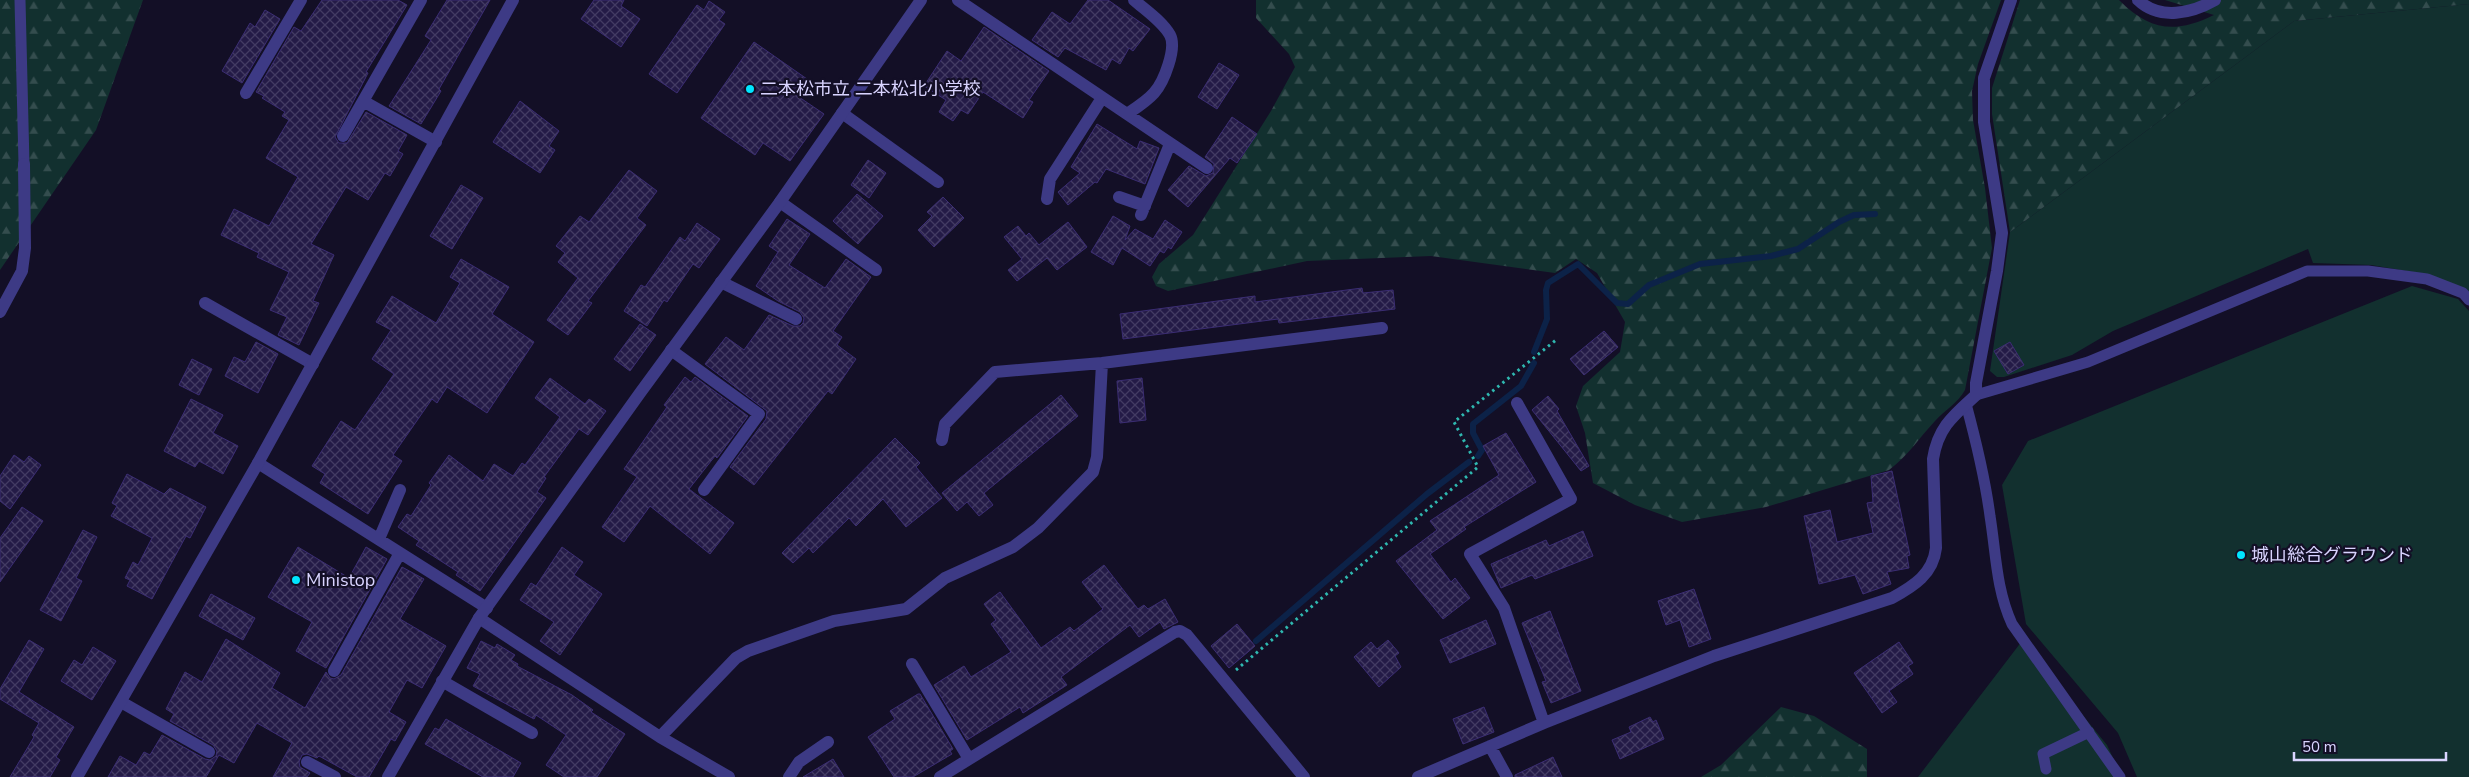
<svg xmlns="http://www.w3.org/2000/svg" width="2469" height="777" font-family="'Nunito Sans','Noto Sans JP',sans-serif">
  <defs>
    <pattern id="forest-firs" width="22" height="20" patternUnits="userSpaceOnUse" patternTransform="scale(1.25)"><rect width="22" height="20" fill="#12302f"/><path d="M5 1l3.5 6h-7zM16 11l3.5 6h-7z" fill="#344d4e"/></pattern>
    <pattern id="building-cross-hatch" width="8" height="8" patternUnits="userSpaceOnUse" patternTransform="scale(1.25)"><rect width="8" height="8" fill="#241b47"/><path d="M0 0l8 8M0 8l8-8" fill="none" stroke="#433b63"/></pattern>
  </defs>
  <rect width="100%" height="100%" fill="#130f26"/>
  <path fill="#12302f" d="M2469,4V295L2430,275L2371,265L2313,263L2308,249L2113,331L2072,355L2004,377H1997L1990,371L2010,232L2294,21Z
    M2412,286L2458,299L2469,311V777H2137L2118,733L2026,624L2002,485L2028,441Z
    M2022,641L2107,745L2122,777H1918Z"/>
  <path fill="url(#forest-firs)" d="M0,0H143L96,130L0,270Z
    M1256,0H2001L1978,64L1972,91L1973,120L1985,188L1992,248L1965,390C1958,403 1945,410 1935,421C1919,438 1908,456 1889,470L1766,507L1682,522L1635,505L1593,483L1585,433L1576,406L1583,386L1620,352L1625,322L1597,273L1576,259L1555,273L1431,256L1307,261L1168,291L1156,286L1152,277L1159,264L1193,235L1271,111L1295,67L1289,54L1256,18Z
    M2020,0H2119C2150,31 2175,34 2214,15L2165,0H2469V4L2294,21L2010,232L1992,114V88Z
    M1781,707L1814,716L1867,749V777H1701L1721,765Z"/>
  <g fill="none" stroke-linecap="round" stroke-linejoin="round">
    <path stroke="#0c2248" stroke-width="6" d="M1534,352L1547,319L1546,290L1548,283L1578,264L1617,303L1628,304L1649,285L1700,264L1771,256L1798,249L1839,222L1854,215L1875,214
      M1478,456L1482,450L1473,433V424L1521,386L1534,363
      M1256,641L1427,494L1469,462"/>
  </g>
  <path fill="url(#building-cross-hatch)" stroke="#3b2d73" d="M322,0H398L407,5L366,72L368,73L335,137L339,143H347L366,112L407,135L398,151L403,154L390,176L385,173L368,200L346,187L311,244L334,255L313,301L319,303L299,345L278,335L287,317L270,310L289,272L257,257L259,253L221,235L234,209L269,226L298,177L266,158L289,120L282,116L285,112L262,98L264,96L256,92L294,27L301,31Z
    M447,0H490L439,89L441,91L421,124L389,106L431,40L425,36Z
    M594,0H624L621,6L640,19L621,47L581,19Z
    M1088,0H1108L1150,29L1133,51L1129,48L1120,64L1112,59L1106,70L1065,48L1058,57L1032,40L1052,12L1070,24Z
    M709,1L725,12L719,20L725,24L677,93L649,74L697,5L704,10Z
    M265,10L280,19L242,83L222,71L250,23L255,27Z
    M984,27L1049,71L1029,100L1033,102L1023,118L983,92L968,114L961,110L953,121L939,112L946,100L924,86L947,51L961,61Z
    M754,42L807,79L796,95L824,114L790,161L763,143L755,155L701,118Z
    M1219,63L1239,75L1217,109L1198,97Z
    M520,101L559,131L549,146L555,150L540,173L493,142Z
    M1232,117L1257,134L1237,163L1230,158L1188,207L1168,190L1189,166L1206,176L1213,173L1214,164L1205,157Z
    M1097,124L1137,149L1140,141L1159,148L1145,184L1106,169L1097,183L1095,182L1068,205L1058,192L1080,173L1071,167Z
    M868,160L886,173L869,198L851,185Z
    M629,170L657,191L637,218L646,225L588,301L592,303L568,335L547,320L578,278L558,262L565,253L556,246L580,216L589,222Z
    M461,185L483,198L452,249L430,236Z
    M857,194L883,216L858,244L833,221Z
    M943,197L964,218L934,247L918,230L932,216L927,212Z
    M1113,216L1130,226L1125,240L1135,229L1153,239L1165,220L1182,232L1171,249L1168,247L1164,253L1160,251L1150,266L1122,248L1113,265L1091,252Z
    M787,219L810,234L789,265L825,288L846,259L871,277L833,331L842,337L837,345L856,359L832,394L828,391L754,485L730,467L766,419L767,411L705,364L726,337L744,350L769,315L793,326H800L803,323L804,318L800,312L778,301L756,286L778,252L769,246Z
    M1068,222L1087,247L1057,270L1047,258L1017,281L1008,270L1022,259L1004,237L1018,226L1026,236L1029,233L1039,245Z
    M697,223L720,239L699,268L693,264L667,302L664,300L647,326L624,311L641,285L645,287L680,237L685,241Z
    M461,259L509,287L492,314L534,342L487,413L447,387L437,403L432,399L393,455L402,461L368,514L320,483L325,474L312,466L341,421L355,430L394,374L372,359L391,330L376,322L392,296L436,323L460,283L450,277Z
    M1362,288L1363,293L1393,290L1395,309L1279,323L1278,319L1123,339L1120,314L1255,296V302Z
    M640,324L656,335L630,371L614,359Z
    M1604,331L1618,347L1584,375L1570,359Z
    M256,342L278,354L258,393L225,376L234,357L245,362Z
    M2010,342L2024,365L2008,374L1994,351Z
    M192,359L212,369L199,395L179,385Z
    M685,377L691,382L695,377L748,416L717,458L715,456L689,489L734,523L710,554L650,506L624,542L602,527L637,477L624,469L667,407L664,405Z
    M550,378L585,404L589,399L606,411L588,435L579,429L544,477L546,478L537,492L546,498L480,591L456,575L458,572L416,545L419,541L398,527L407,514L411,516L431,485L429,483L449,455L483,481L494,464L513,476L522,463L525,465L560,417L535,398Z
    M1142,378L1146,420L1120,423L1117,381Z
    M1061,395L1078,416L984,493L993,505L979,516L967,502L957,511L942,493Z
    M1548,396L1559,409L1557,411L1589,466L1581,471L1532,410Z
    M191,399L223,415L213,433L238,446L223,474L199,461L195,467L164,451Z
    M1506,433L1536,482L1464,527L1466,529L1430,554L1451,582L1455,578L1470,598L1443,619L1396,561L1437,530L1430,521L1499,475L1483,446Z
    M895,438L920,463L916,467L942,498L906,527L883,499L856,526L849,518L813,553L809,548L793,563L782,553Z
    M14,455L24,462L29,456L41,465L10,509L0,501V476Z
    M1892,471L1910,555L1907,556L1909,568L1887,572L1891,584L1863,594L1855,575L1819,584L1804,516L1830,510L1837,542L1873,533L1867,503L1873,502L1871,476Z
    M127,474L164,494L170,488L206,507L190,538L186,536L152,599L127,586L130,580L125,578L133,562L138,565L152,538L111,516L117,506L112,503Z
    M22,507L43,521L0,582V538Z
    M83,530L97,537L76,578L82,581L61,621L40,610Z
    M1583,531L1593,556L1535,579L1532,575L1501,588L1491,564L1546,540L1549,546Z
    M298,547L349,578L366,547L387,559L326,668L296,651L312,622L268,597Z
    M562,547L583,562L574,575L602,594L560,655L540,641L554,622L520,600L531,583L536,586Z
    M1104,565L1138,609L1144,605L1148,609L1165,599L1178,622L1164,629L1160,622L1139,637L1130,625L1061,677L1067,685L1023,713L1020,707L967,740L934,685L964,666L971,677L1011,652L991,624L996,620L984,604L1000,592L1041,648L1070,627L1074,631L1103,609L1082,582Z
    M402,567L424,579L400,619L446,646L422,688L407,680L389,712L406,722L395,741L391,739L369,777H357L319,756L317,758L307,754L302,755L299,762L300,767L310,773L307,777H273L292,743L257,723L234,763L219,755L206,777H108L120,756L136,765L144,752L150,755L162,735L205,759L210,760L216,756L217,751L213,745L170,721L174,714L166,709L185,672L202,682L226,639L280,673L272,688L305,708L326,672L330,678L334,679L341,675Z
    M1694,589L1711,639L1689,647L1680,620L1666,625L1658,601Z
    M211,594L255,618L243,640L199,616Z
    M1550,611L1581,691L1551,703L1542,682L1546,681L1522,623Z
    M1486,620L1496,644L1450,663L1440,640Z
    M1237,624L1255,646L1229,668L1211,646Z
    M29,640L44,649L19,692L74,727L56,757L60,760L50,777H10L34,737L32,735L39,723L0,699V689Z
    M1388,640L1399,653L1395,656L1401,667L1379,687L1354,657L1371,642L1377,649Z
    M481,641L495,648L497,644L515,655L511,660L518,664L517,666L572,695L593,710L591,712L625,734L597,777H564L546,765L566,735L536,715L534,719L473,686L480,674L467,668Z
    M1899,642L1913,663L1908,666L1913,674L1889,691L1897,702L1882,713L1854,673Z
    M93,647L116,661L92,700L61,681L74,660L82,665Z
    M918,694H920L953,749L950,751L952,754L913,777H894L868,737L895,719L890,711Z
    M1484,707L1494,732L1463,744L1453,719Z
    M1650,717L1653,722L1656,720L1664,739L1620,759L1612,740L1631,732L1629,727Z
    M446,719L521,763L513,777H483L425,744L435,728L439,730Z
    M1553,757L1562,777H1515V775Z
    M833,759L844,777H803Z"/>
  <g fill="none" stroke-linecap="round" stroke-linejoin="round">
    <path stroke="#2fb8b0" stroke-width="3" stroke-dasharray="2.5 4" stroke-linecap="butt" d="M1236,670L1478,467L1454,422L1556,340"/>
    <path stroke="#3d3a85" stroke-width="11" d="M20,0L24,164
      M1976,395L2088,362L2307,271H2368L2427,279L2463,293L2469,300
      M1966,404C1976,441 1985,478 1990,516C1996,553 1996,589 2012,624L2120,777
      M2046,769L2043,754L2089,732"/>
    <path stroke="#3d3a85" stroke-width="12" d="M958,0L1207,168
      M2138,0C2160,21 2192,13 2215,0
      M246,93L301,0
      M363,101L436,142
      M842,113L938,182
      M1127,114C1136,108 1147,101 1154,93C1164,82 1177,48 1170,35C1162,21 1145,10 1134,0
      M343,136L421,0
      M1119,197L1145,206
      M1047,199L1050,179L1102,98
      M780,202L876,270
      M1141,215L1170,144
      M721,282L796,319
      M205,303L313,364
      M0,312L22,271L25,248L24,164
      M671,350L759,414L704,490
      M1517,403L1571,499L1470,554L1504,608L1544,723
      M942,440L945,424L995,372L1102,363L1382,328
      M258,463L487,608
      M379,539L400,490
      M479,618L660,737L729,777
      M912,664L969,759
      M334,671L400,553
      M442,681L532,733
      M121,702L209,752
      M660,737L736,658L748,651L834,621L906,609L945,578L1013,547L1038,528L1093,472L1097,457L1102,363
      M1490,746L1507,777
      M307,762L335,777
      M789,777L799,762L828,742
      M940,777L1175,632L1180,631L1187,635L1304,777
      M1418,777L1544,723L1714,656L1892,598C1914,586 1933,574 1936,548L1933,459C1938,427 1954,415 1976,395V383L1997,271L2002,233L1984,122V78L2011,0"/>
    <path stroke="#3d3a85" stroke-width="12" d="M77,777L258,463L513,0
      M388,777L479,618L640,393L780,202L921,0"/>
  </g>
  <g fill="#00e5ff" stroke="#130f26" stroke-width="2">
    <circle cx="750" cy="89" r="5"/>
    <circle cx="2241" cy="555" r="5"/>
    <circle cx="296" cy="580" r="5"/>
  </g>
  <g text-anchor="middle" stroke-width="4.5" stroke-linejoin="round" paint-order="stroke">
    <g font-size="18" fill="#d9d4ff" stroke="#130f26" text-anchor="start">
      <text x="760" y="95">二本松市立 二本松北小学校</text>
      <text x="2251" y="561">城山総合グラウンド</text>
      <text x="306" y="586">Ministop</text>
    </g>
  </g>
  <path d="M2294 752v8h152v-8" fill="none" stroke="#d9d4ff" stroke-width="2.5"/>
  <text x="2302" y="752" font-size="15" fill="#d9d4ff" stroke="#130f26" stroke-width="4" paint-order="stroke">50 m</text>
</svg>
